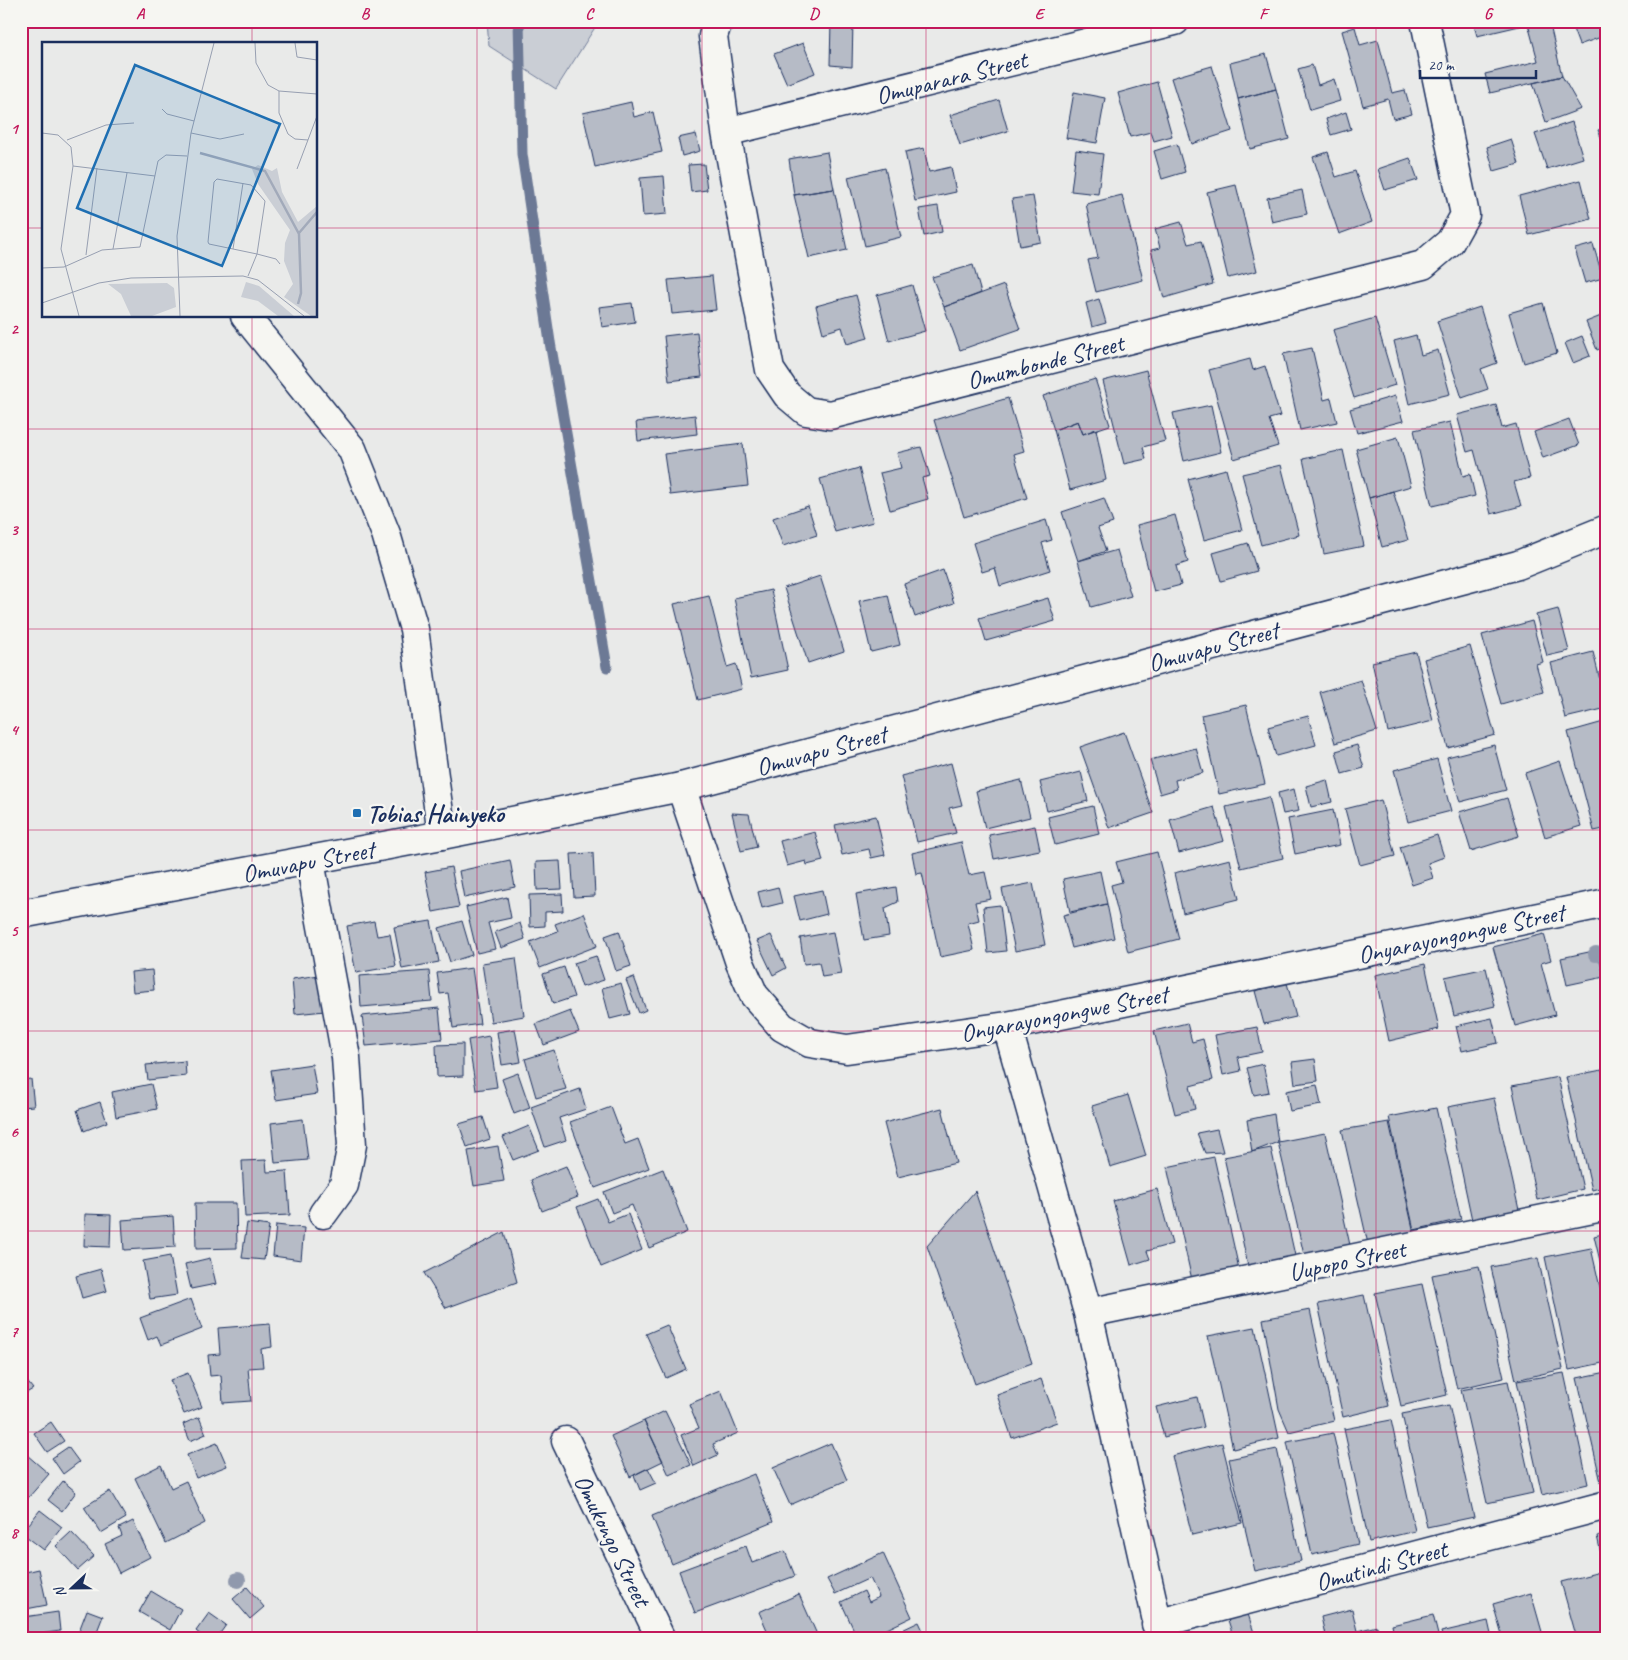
<svg xmlns="http://www.w3.org/2000/svg" width="1628" height="1660" font-family="Caveat,sans-serif">
  <rect width="100%" height="100%" fill="#e9eae9"/>
  <filter id="ink" filterUnits="userSpaceOnUse"><feTurbulence type="fractalNoise" baseFrequency=".02" numOctaves="2"/><feDisplacementMap in="SourceGraphic" scale="10" xChannelSelector="R" yChannelSelector="G"/><feConvolveMatrix kernelMatrix="1 2 1 2 8 2 1 2 1" color-interpolation-filters="sRGB"/></filter>
  <g filter="url(#ink)">
    <path fill="#caced5" stroke="#727e9a" d="M487,21H599L556,89L489,46Z"/>
    <g fill="none" stroke-linecap="round" stroke-linejoin="round">
      <path stroke="#6c7995" stroke-width="11" d="M519,21L522,154L550,342L607,667"/>
    </g>
    <path fill="#b6bbc6" stroke="#1b2f5e" d="M831,21H853L852,67L830,65Z
      M1473,21H1549L1562,76L1490,93L1485,74L1538,61L1528,24L1477,36Z
      M1570,21H1598L1604,36L1579,45Z
      M1355,27L1360,45L1378,40L1392,93L1405,90L1412,114L1393,119L1388,99L1363,106L1342,31Z
      M803,43L815,73L787,84L774,54Z
      M1266,54L1276,89L1238,99L1230,63Z
      M1312,65L1318,85L1334,79L1340,101L1310,110L1298,69Z
      M1212,66L1232,131L1192,144L1171,78Z
      M1562,76L1581,109L1546,122L1533,83Z
      M1157,82L1172,136L1154,141L1151,132L1130,137L1118,93Z
      M1276,89L1289,139L1250,149L1238,99Z
      M1074,92L1105,98L1097,143L1066,138Z
      M999,100L1008,131L960,145L950,115Z
      M631,102L634,117L653,112L662,152L595,167L583,113Z
      M1346,112L1351,129L1331,135L1326,119Z
      M1572,122L1583,158L1547,169L1535,134Z
      M1607,127V150H1606L1598,130Z
      M696,134L700,151L682,156L678,138Z
      M1511,139L1519,164L1494,171L1487,147Z
      M1177,144L1185,172L1162,179L1154,151Z
      M924,148L929,172L951,167L956,192L915,201L905,152Z
      M1076,150L1103,154L1098,194L1071,191Z
      M827,152L834,189L794,195L789,159Z
      M1328,152L1336,177L1355,171L1372,222L1339,234L1313,157Z
      M1410,158L1418,180L1385,190L1378,169Z
      M704,164L707,190L691,192L688,165Z
      M885,168L901,237L865,246L848,177Z
      M664,176L667,214L643,216L640,178Z
      M1581,180L1591,219L1529,235L1519,196Z
      M1236,185L1257,271L1228,278L1207,192Z
      M834,189L847,250L809,258L794,195Z
      M1302,190L1307,214L1272,222L1267,198Z
      M1122,195L1143,280L1096,292L1088,260L1098,258L1086,204Z
      M1033,196L1041,242L1020,246L1012,199Z
      M938,206L942,232L924,236L919,209Z
      M1181,222L1188,244L1201,241L1213,284L1164,298L1151,250L1160,248L1155,229Z
      M1593,244L1603,278L1585,283L1575,249Z
      M973,265L981,293L944,307L932,277Z
      M712,276L716,310L672,314L668,280Z
      M912,285L925,331L889,341L877,295Z
      M1004,285L1020,329L960,350L944,307Z
      M856,295L868,338L847,344L842,327L823,333L816,306Z
      M1099,299L1106,323L1092,327L1086,303Z
      M632,303L635,322L602,327L599,307Z
      M1543,303L1557,353L1524,363L1509,313Z
      M1480,307L1497,363L1481,369L1488,389L1462,398L1437,321Z
      M1601,316L1607,330V346L1597,350L1586,322Z
      M1375,318L1395,385L1354,398L1333,330Z
      M697,332L702,377L669,381L664,336Z
      M1416,335L1421,355L1438,350L1450,394L1409,404L1394,341Z
      M1582,336L1590,356L1573,363L1565,343Z
      M1312,348L1324,400L1331,398L1337,422L1300,430L1283,354Z
      M1250,359L1253,370L1265,366L1280,416L1269,419L1278,446L1234,459L1209,370Z
      M1146,370L1165,441L1143,447L1146,459L1124,464L1103,381Z
      M1095,379L1110,425L1083,434L1078,421L1054,430L1043,396Z
      M1395,396L1403,421L1357,433L1350,409Z
      M1008,398L1024,451L1014,454L1027,498L964,517L934,420Z
      M1211,405L1221,452L1184,461L1173,413Z
      M1496,405L1502,428L1516,424L1530,478L1514,482L1521,506L1491,514L1474,450L1467,452L1457,415Z
      M695,415L697,434L638,441L636,422Z
      M1569,419L1579,445L1543,458L1534,432Z
      M1078,421L1083,434L1096,429L1106,480L1070,490L1054,430Z
      M1450,422L1463,476L1470,474L1475,496L1432,506L1414,430Z
      M1398,437L1411,486L1369,498L1356,449Z
      M743,444L748,486L670,495L664,454Z
      M921,447L930,476L922,478L928,499L890,510L880,473L901,468L897,453Z
      M1343,450L1364,546L1324,554L1303,459Z
      M1281,465L1299,535L1261,545L1242,474Z
      M859,468L873,522L835,532L820,479Z
      M1226,469L1242,530L1204,540L1188,479Z
      M1393,491L1408,540L1382,547L1369,498Z
      M1104,498L1113,523L1098,528L1106,551L1078,561L1062,512Z
      M808,506L817,535L783,546L773,518Z
      M1175,515L1188,562L1176,566L1181,585L1154,592L1137,525Z
      M1046,520L1052,540L1042,543L1050,570L1000,586L995,568L982,572L973,543Z
      M1248,543L1257,571L1221,581L1213,553Z
      M1117,550L1131,596L1091,607L1078,561Z
      M943,570L954,603L915,617L904,584Z
      M820,576L844,651L808,663L784,588Z
      M771,590L788,670L751,678L734,598Z
      M888,595L900,645L871,652L859,601Z
      M709,596L727,667L736,664L742,689L698,700L674,604Z
      M1048,598L1055,621L986,641L979,618Z
      M1558,609L1569,651L1547,656L1536,615Z
      M1532,621L1543,662L1536,664L1544,692L1501,704L1482,635Z
      M1470,646L1495,735L1448,748L1424,659Z
      M1416,652L1433,721L1388,732L1372,662Z
      M1593,652L1607,708L1565,718L1551,663Z
      M1361,680L1377,731L1335,743L1320,692Z
      M1246,705L1265,784L1219,794L1201,715Z
      M1308,716L1316,745L1276,756L1268,727Z
      M1607,721V838L1604,829L1594,831L1568,732Z
      M1124,732L1153,813L1109,828L1080,747Z
      M1357,745L1364,768L1342,774L1336,751Z
      M1494,745L1506,790L1460,802L1447,757Z
      M1196,748L1203,773L1175,780L1177,789L1160,794L1150,760Z
      M1437,759L1451,811L1408,822L1394,770Z
      M1560,761L1581,826L1545,837L1525,773Z
      M951,763L962,805L949,808L956,833L917,842L901,776Z
      M1081,772L1088,801L1047,811L1040,782Z
      M1021,780L1030,817L985,828L976,791Z
      M1327,780L1332,802L1311,807L1306,786Z
      M1294,789L1299,811L1283,814L1278,793Z
      M1269,797L1283,858L1241,868L1226,807Z
      M1507,798L1519,836L1471,851L1459,812Z
      M1381,800L1395,856L1360,865L1345,809Z
      M1093,806L1099,834L1055,845L1048,817Z
      M1214,807L1224,841L1179,853L1170,820Z
      M1333,810L1340,845L1295,854L1288,819Z
      M732,813L749,814L757,847L741,851Z
      M876,816L885,855L871,858L869,849L842,855L835,825Z
      M1035,826L1040,850L994,859L989,835Z
      M815,832L823,861L807,865L806,861L787,866L780,841Z
      M1437,835L1444,857L1428,863L1433,878L1412,885L1400,847Z
      M961,842L969,875L985,872L991,899L975,902L979,920L968,923L974,950L940,957L922,873L916,874L912,853Z
      M1157,852L1179,939L1128,952L1111,885L1122,882L1116,862Z
      M593,853L595,896L574,897L571,854Z
      M1230,859L1239,899L1183,913L1174,873Z
      M510,860L515,887L464,898L459,871Z
      M560,861L562,889L537,890L536,862Z
      M451,867L459,907L433,912L425,872Z
      M1100,871L1107,904L1070,912L1063,879Z
      M1033,883L1045,945L1015,951L1002,889Z
      M778,887L782,903L762,908L758,892Z
      M896,887L898,902L885,908L889,936L864,940L856,894Z
      M822,890L827,914L800,921L794,896Z
      M562,894L563,911L545,912V926L530,927L529,895Z
      M507,897L511,918L488,923L495,949L477,953L466,907Z
      M1107,904L1114,938L1072,948L1063,915Z
      M1000,905L1006,951L988,953L983,907Z
      M584,913L597,946L540,968L530,942L558,931L555,924Z
      M374,921L377,936L390,934L396,966L356,973L347,926Z
      M431,921L439,962L402,969L394,927Z
      M462,921L472,955L450,962L439,928Z
      M520,923L525,939L501,948L495,932Z
      M619,931L631,966L616,971L605,936Z
      M833,932L841,974L822,977L819,962L804,964L800,938Z
      M1544,934L1551,960L1541,963L1555,1015L1515,1026L1493,947Z
      M771,935L786,968L773,975L757,941Z
      M1598,950L1604,977L1567,985L1561,958Z
      M596,956L604,980L582,987L574,963Z
      M516,958L524,1016L491,1022L482,963Z
      M1425,964L1439,1029L1389,1041L1375,975Z
      M564,967L574,997L553,1004L543,974Z
      M472,968L480,1024L453,1028L448,993L440,994L437,973Z
      M1486,968L1495,1006L1454,1016L1445,977Z
      M152,970L154,990L133,992L131,972Z
      M429,971L432,1001L361,1007L359,976Z
      M326,974L325,1011L295,1014L292,979Z
      M634,977L646,1010L639,1013L626,980Z
      M621,983L630,1014L610,1019L602,988Z
      M1287,983L1296,1017L1264,1024L1255,991Z
      M439,1008L442,1039L366,1046L362,1016Z
      M570,1011L579,1032L544,1045L536,1024Z
      M1492,1018L1498,1043L1462,1051L1456,1026Z
      M1187,1023L1192,1042L1203,1039L1213,1080L1190,1086L1195,1109L1175,1114L1154,1031Z
      M1257,1027L1262,1052L1238,1057L1241,1071L1223,1075L1215,1035Z
      M515,1029L521,1062L502,1065L497,1032Z
      M489,1036L497,1087L476,1090L468,1040Z
      M463,1044V1076L437,1077L436,1045Z
      M554,1050L566,1089L536,1097L525,1059Z
      M1315,1059L1318,1081L1295,1084L1292,1062Z
      M185,1061L186,1076L148,1080L146,1065Z
      M312,1064L317,1094L276,1100L271,1070Z
      M1263,1064L1269,1092L1254,1095L1247,1068Z
      M1607,1069V1186L1592,1190L1566,1077Z
      M518,1073L530,1108L514,1114L502,1079Z
      M1558,1077L1583,1189L1537,1200L1512,1086Z
      M31,1079L34,1106L21,1107V1080Z
      M151,1084L157,1109L116,1117L112,1092Z
      M1317,1085L1321,1105L1290,1111L1286,1091Z
      M580,1089L586,1109L559,1118L566,1140L545,1147L531,1107Z
      M1128,1095L1146,1156L1110,1167L1092,1106Z
      M1494,1098L1519,1210L1472,1220L1448,1107Z
      M100,1102L107,1122L84,1131L77,1110Z
      M611,1107L625,1144L638,1139L649,1168L595,1188L570,1122Z
      M942,1108L956,1163L898,1177L884,1123Z
      M1436,1108L1461,1219L1414,1230L1389,1117Z
      M1274,1114L1278,1142L1252,1152L1247,1120Z
      M483,1117L490,1139L467,1147L459,1124Z
      M303,1119L308,1160L275,1163L271,1123Z
      M1389,1122L1414,1233L1368,1244L1342,1130Z
      M529,1126L539,1150L513,1160L503,1137Z
      M1217,1129L1223,1152L1205,1153L1197,1133Z
      M1325,1133L1350,1245L1304,1255L1278,1142Z
      M498,1146L504,1181L474,1186L468,1151Z
      M1271,1148L1296,1260L1249,1270L1224,1157Z
      M1214,1157L1239,1269L1192,1280L1167,1167Z
      M266,1160L267,1172L287,1171L290,1215L245,1217L242,1161Z
      M566,1166L578,1197L542,1211L531,1180Z
      M663,1169L687,1232L649,1248L632,1205L612,1213L604,1192Z
      M1157,1189L1172,1244L1147,1251L1150,1259L1131,1265L1113,1201Z
      M975,1191L1032,1363L975,1384L927,1246Z
      M598,1199L608,1222L628,1214L642,1250L601,1267L577,1207Z
      M195,1203H236L237,1248L196,1249Z
      M85,1214L111,1215L110,1247L84,1246Z
      M173,1216L175,1247L124,1250L122,1220Z
      M247,1223L269,1226L264,1260L242,1258Z
      M276,1225L304,1228L301,1260L273,1256Z
      M504,1232L517,1282L446,1308L424,1273Z
      M1607,1233V1290L1594,1236Z
      M1591,1248L1607,1318V1362L1569,1370L1545,1257Z
      M170,1256L177,1295L150,1299L143,1261Z
      M210,1258L216,1284L191,1289L185,1264Z
      M1538,1258L1563,1369L1516,1380L1491,1267Z
      M1479,1266L1504,1378L1457,1389L1432,1275Z
      M101,1269L107,1291L82,1298L76,1276Z
      M1422,1284L1447,1395L1401,1406L1375,1293Z
      M1364,1295L1389,1406L1343,1417L1318,1304Z
      M191,1299L202,1329L161,1345L157,1336L148,1340L140,1318Z
      M1310,1310L1334,1421L1289,1432L1279,1409L1263,1319Z
      M270,1324L272,1347L261,1349L263,1367L248,1368L251,1401L223,1403L221,1375L210,1376L208,1355L220,1354L218,1328Z
      M667,1325L686,1369L666,1378L646,1334Z
      M1255,1327L1279,1438L1233,1449L1208,1336Z
      M1607,1372V1490L1603,1491L1577,1378Z
      M188,1373L202,1407L184,1414L170,1380Z
      M1564,1373L1588,1484L1542,1495L1517,1381Z
      M21,1374L33,1389L21,1396Z
      M1041,1379L1057,1422L1012,1438L997,1395Z
      M1508,1381L1533,1493L1487,1503L1461,1390Z
      M721,1391L738,1433L713,1444L718,1455L694,1466L681,1435L699,1428L689,1404Z
      M1197,1397L1204,1427L1164,1437L1156,1407Z
      M1449,1405L1474,1517L1427,1527L1402,1414Z
      M665,1411L691,1465L669,1475L644,1421Z
      M199,1417L206,1434L190,1441L183,1424Z
      M1391,1420L1415,1531L1369,1542L1344,1429Z
      M644,1421L663,1461L630,1477L611,1436Z
      M51,1422L64,1441L47,1452L34,1433Z
      M1333,1433L1358,1544L1312,1555L1287,1442Z
      M217,1443L227,1466L196,1478L187,1455Z
      M831,1443L847,1480L790,1505L773,1468Z
      M1222,1443L1242,1523L1192,1535L1172,1456Z
      M68,1447L79,1462L63,1474L52,1458Z
      M1277,1449L1301,1561L1255,1571L1229,1459Z
      M27,1455L49,1474L21,1506V1462Z
      M161,1465L171,1488L186,1481L205,1523L166,1543L135,1478Z
      M648,1468L656,1483L640,1490L634,1475Z
      M754,1474L773,1522L672,1564L652,1516Z
      M63,1481L76,1492L62,1511L48,1500Z
      M110,1491L126,1518L101,1533L84,1507Z
      M40,1510L62,1527L44,1550L22,1533Z
      M133,1521L150,1557L119,1573L105,1544L122,1536L119,1528Z
      M71,1532L94,1556L78,1570L56,1546Z
      M1607,1534V1580L1597,1536Z
      M746,1546L752,1563L785,1551L795,1576L695,1613L679,1571Z
      M883,1553L912,1617L866,1639H858L841,1602L864,1591L869,1602L879,1597L870,1578L835,1594L827,1579Z
      M39,1569L47,1605L21,1610V1573Z
      M1600,1572L1607,1597V1639H1577L1561,1582Z
      M247,1587L264,1607L250,1619L233,1599Z
      M151,1591L181,1609L170,1630L139,1612Z
      M1531,1593L1544,1639H1503L1493,1604Z
      M799,1594L819,1639H771L759,1612Z
      M1352,1609L1357,1631L1377,1626L1380,1639H1326L1321,1617Z
      M87,1610L103,1616L94,1639L77,1636Z
      M58,1612L60,1631L27,1636L24,1617Z
      M209,1613L226,1625L216,1639H206L196,1631Z
      M1248,1614L1256,1639H1234L1228,1620Z
      M1433,1615L1439,1639H1395L1392,1625Z
      M1488,1621L1492,1639H1443L1441,1632Z
      M919,1622L927,1639H902L898,1632Z"/>
    <g fill="none" stroke-linecap="round" stroke-linejoin="round">
      <g stroke="#1b2f5e" stroke-width="31">
        <path id="minor" d="M718,21L713,36L726,132L770,370L787,395L806,411L830,415L1423,265L1450,242L1465,215L1425,21
          M726,132L1175,21
          M245,316L352,449L386,534L414,629L442,835
          M681,787L740,963L754,995L782,1027L810,1043L847,1049L1007,1026L1607,903
          M310,861L346,1057L352,1145L344,1185L323,1214
          M1007,1026L1088,1313L1161,1639
          M1088,1313L1607,1206
          M566,1441L661,1639
          M1156,1624L1607,1505"/>
      </g>
      <g stroke="#1b2f5e" stroke-width="31">
        <path id="tertiary" d="M21,914L442,835L681,787L1518,565L1607,529"/>
      </g>
      <use href="#minor" stroke="#f6f6f2" stroke-width="28"/>
      <use href="#tertiary" stroke="#f6f6f2" stroke-width="28"/>
    </g>
    <g fill="#9099ad">
      <circle cx="1596" cy="954" r="8"/>
      <circle cx="238" cy="1580" r="8"/>
    </g>
  </g>
  <path fill="none" stroke="#c2185b" stroke-width="1" stroke-opacity="0.55" d="M252,21V44M477,21V1639M702,21V1639M926,21V1639M1151,21V1639M1376,21V1639M21,228H44M316,228H1607M252,316V1639M21,429H1607M21,629H1607M21,830H1607M21,1031H1607M21,1231H1607M21,1432H1607"/>
  <rect fill="#1f6fb2" stroke="#f6f6f2" stroke-width="2" x="352" y="808" width="10" height="10" rx="2.5"/>
  <g text-anchor="middle" stroke-width="4.5" stroke-linejoin="round" paint-order="stroke">
    <g font-size="25" fill="#1b2f5e" stroke="#f6f6f2">
      <text transform="translate(951 77) rotate(-14)" y="9">Omuparara Street</text>
      <text transform="translate(1045 361) rotate(-14)" y="9">Omumbonde Street</text>
      <text transform="translate(1213 646) rotate(-15)" y="9">Omuvapu Street</text>
      <text transform="translate(821 750) rotate(-15)" y="9">Omuvapu Street</text>
      <text transform="translate(308 861) rotate(-11)" y="9">Omuvapu Street</text>
      <text transform="translate(1461 933) rotate(-12)" y="9">Onyarayongongwe Street</text>
      <text transform="translate(1064 1013) rotate(-11)" y="9">Onyarayongongwe Street</text>
      <text transform="translate(1347 1260) rotate(-12)" y="9">Uupopo Street</text>
      <text transform="translate(613 1540) rotate(64)" y="9">Omukongo Street</text>
      <text transform="translate(1381 1565) rotate(-15)" y="9">Omutindi Street</text>
    </g>
    <g font-size="25" font-weight="bold" fill="#1b2f5e" stroke="#f6f6f2" text-anchor="start">
      <text x="367" y="822">Tobias Hainyeko</text>
    </g>
  </g>
  <g transform="translate(42 42)">
    <rect width="275" height="275" fill="#e9eae9"/>
    <path d="M216,123L230,129L235,126L240,150L256,180L275,164V274H269L242,255L251,242L242,219L243,201L248,188L216,142L210,127ZM204,240L217,244L252,274H236L216,259L199,255ZM125,241L132,246L134,265L110,274H89L79,252L66,242Z" fill="#caced5"/>
    <path fill="none" stroke="#a2aaba" stroke-width="2.5" d="M158,111L223,129L257,192L259,251L256,262M257,191L275,170"/>
    <path fill="none" stroke="#979fb1" stroke-width="1" d="M213,1L214,21L226,43L237,49L275,52M253,1L255,15L275,18M237,49V71L246,92L253,97L266,98M120,67L125,72L152,79M0,91L16,93L29,105L31,124L19,207L37,274M149,91L178,97L202,92M25,98L64,83L92,81M31,124L113,134M255,127L275,74M71,207L85,131M191,207L201,141M44,213L55,126M0,226L22,225L60,208L98,205L116,119L124,113L145,114M206,234L215,212L223,159L209,143L175,137L172,140L166,200L167,202L215,212L234,217L238,222M0,261L57,241L89,236L201,234L216,238L262,274M138,274L135,194L149,91L172,1"/>
    <path fill="#1f6fb2" fill-opacity="0.15" stroke="#1f6fb2" stroke-width="2.5" d="M93,23L238,82L180,224L35,166Z"/>
    <rect width="275" height="275" fill="none" stroke="#1b2f5e" stroke-width="2.5"/>
  </g>
  <rect width="1628" height="1660" fill="none" stroke="#f6f6f2" stroke-width="55"/>
  <g transform="translate(72 1588) rotate(248)" stroke="#f6f6f2" stroke-width="4" paint-order="stroke">
  <path d="M0-4L9 19L0 12L-9 19Z" fill="#1b2f5e"/>
  <text y="-8" font-size="14" font-weight="bold" text-anchor="middle" fill="#1b2f5e">N</text>
  </g>
  <path d="M1420 70v8h116v-8" fill="none" stroke="#1b2f5e" stroke-width="2.5"/>
  <text x="1428" y="70" font-size="15" fill="#1b2f5e" stroke="#f6f6f2" stroke-width="4" paint-order="stroke">20 m</text>
  <rect x="28" y="28" width="1572" height="1604" fill="none" stroke="#c2185b" stroke-width="2"/>
  <g font-size="16" text-anchor="middle" font-weight="bold" fill="#c2185b">
    <text x="140" y="19">A</text>
    <text x="365" y="19">B</text>
    <text x="589" y="19">C</text>
    <text x="814" y="19">D</text>
    <text x="1039" y="19">E</text>
    <text x="1263" y="19">F</text>
    <text x="1488" y="19">G</text>
    <text x="14" y="134">1</text>
    <text x="14" y="334">2</text>
    <text x="14" y="535">3</text>
    <text x="14" y="735">4</text>
    <text x="14" y="936">5</text>
    <text x="14" y="1137">6</text>
    <text x="14" y="1337">7</text>
    <text x="14" y="1538">8</text>
  </g>
</svg>
